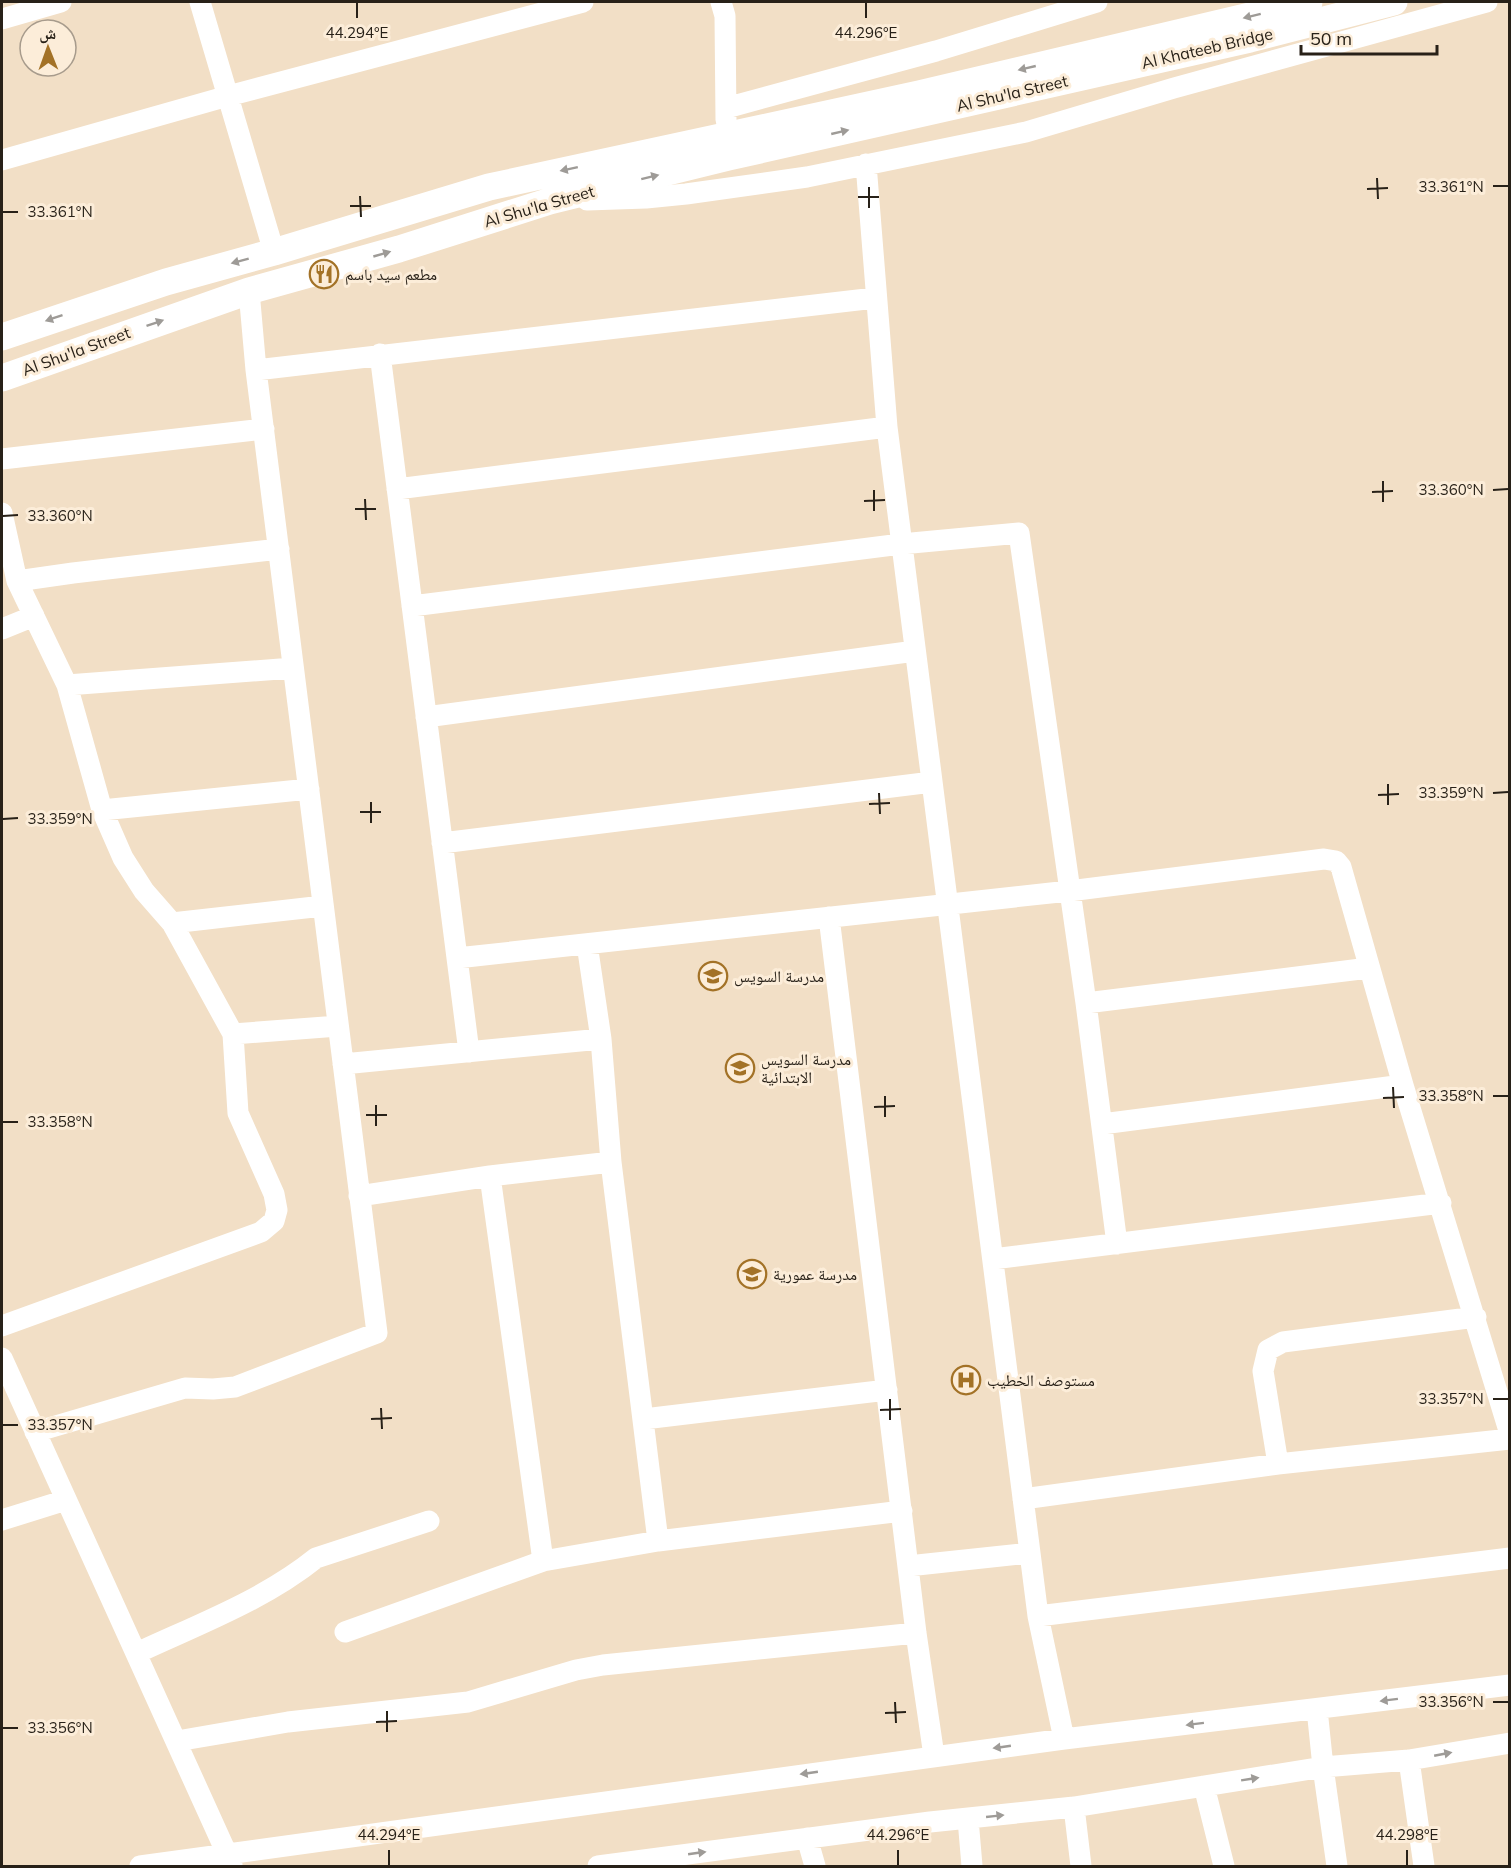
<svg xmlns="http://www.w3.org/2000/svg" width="1511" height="1868" font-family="Mulish,'Noto Naskh Arabic',sans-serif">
  <rect width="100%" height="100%" fill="#f2dfc6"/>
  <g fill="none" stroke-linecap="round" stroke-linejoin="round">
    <path stroke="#fff" stroke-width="21" d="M200,2L274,252
      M721,2L725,16L726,120
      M2,19L61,2
      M726,108L936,51L1097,2
      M2,160L228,96L583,2
      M866,164L887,427L1038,1616L1064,1739
      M587,200L646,198L686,194L807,177L1026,132L1174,88L1487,2
      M380,354L469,1052
      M256,370L875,298
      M2,459L264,429
      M397,489L887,427
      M2,513L17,581L67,685L102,810L123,858L144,891L172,923L233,1034L238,1113L274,1194L277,1210L274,1221L261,1232L2,1326
      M17,581L73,573L279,549
      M412,606L901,544L1019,533L1086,1003L1117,1244
      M2,629L34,616
      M67,685L293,668
      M426,717L915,651
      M102,810L309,789
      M442,843L932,782
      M829,917L916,1633L934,1756
      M172,923L323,906
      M587,944L601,1039L611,1162L658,1541
      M457,958L1069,891L1324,859L1336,861L1341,867L1403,1085L1510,1434
      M1086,1003L1369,968
      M233,1034L338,1026
      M343,1064L601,1039
      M1102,1124L1403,1085
      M490,1176L543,1561
      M359,1196L490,1176L611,1162
      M993,1259L1441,1203
      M2,1358L232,1865
      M644,1419L887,1390
      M35,1432L185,1388L213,1389L235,1387L377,1333L256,370L249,291
      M1278,1464L1263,1371L1268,1350L1283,1342L1476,1317
      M1023,1499L1278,1464L1510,1439
      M2,1520L66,1500
      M908,1566L1030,1553
      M1038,1616L1510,1558
      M345,1632L543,1561L658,1541L902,1511
      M137,1653C197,1625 264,1600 316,1558L429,1521
      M1317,1709L1323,1767L1337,1866
      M177,1741L288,1722L468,1702L576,1670L603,1665L916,1633
      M1409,1760L1424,1866
      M1204,1786L1224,1866
      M1074,1807L1081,1866
      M968,1819L972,1866
      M807,1838L815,1866
      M140,1866L1064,1739L1510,1685
      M598,1866L930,1822L1074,1807L1323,1767L1409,1760L1510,1743"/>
    <path stroke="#fff" stroke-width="27" d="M2,337L166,282L274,252L489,187L919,94L1309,2
      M2,378L249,291L399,249L550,201L729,157L1250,39L1394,2"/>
  </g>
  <defs><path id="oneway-solid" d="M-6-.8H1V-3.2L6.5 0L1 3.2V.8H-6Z" transform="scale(1.5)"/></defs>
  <g fill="#9e9b97">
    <use href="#oneway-solid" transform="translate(1252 16) rotate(166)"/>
    <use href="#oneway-solid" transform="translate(1027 68) rotate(167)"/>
    <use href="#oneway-solid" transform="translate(840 132) rotate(-13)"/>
    <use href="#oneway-solid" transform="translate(569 169) rotate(168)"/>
    <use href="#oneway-solid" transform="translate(650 177) rotate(-14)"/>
    <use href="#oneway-solid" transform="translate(382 254) rotate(-16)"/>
    <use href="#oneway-solid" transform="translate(240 261) rotate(165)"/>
    <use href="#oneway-solid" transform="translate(54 318) rotate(161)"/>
    <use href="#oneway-solid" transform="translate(155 323) rotate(-19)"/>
    <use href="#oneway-solid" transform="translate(1389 1700) rotate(173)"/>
    <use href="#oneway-solid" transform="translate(1195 1724) rotate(173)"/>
    <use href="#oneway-solid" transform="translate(1002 1747) rotate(172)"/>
    <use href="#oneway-solid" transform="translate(1443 1754) rotate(-11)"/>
    <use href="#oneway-solid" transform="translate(809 1773) rotate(172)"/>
    <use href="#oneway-solid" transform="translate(1250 1779) rotate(-9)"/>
    <use href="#oneway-solid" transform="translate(995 1816) rotate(-6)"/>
    <use href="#oneway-solid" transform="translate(697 1853) rotate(-8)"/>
  </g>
  <path fill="none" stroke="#282118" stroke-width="2" d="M357,3V18M866,3V18M1377,178L1378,199M1493,186H1508M869,187V208M1367,189L1388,188M360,196L361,217M858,197H879M350,206H371M3,212H18M1383,481V502M874,490V511M1493,490L1508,489M1372,492L1393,491M365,499L366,520M864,501L885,500M355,509H376M3,516L18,515M1388,784V805M879,793L880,814M1493,793L1508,792M1378,795L1399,794M371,802V823M869,804L890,803M360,812H381M3,819L18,818M1393,1087L1394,1108M885,1096V1117M1493,1096H1508M1383,1098L1404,1097M376,1105V1126M874,1107L895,1106M366,1115H387M3,1122H18M890,1399V1420M1493,1399H1508M381,1408L382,1429M880,1410L901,1409M371,1419L392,1418M3,1425H18M895,1702L896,1723M1493,1702H1508M387,1711V1732M885,1713L906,1712M376,1722L397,1721M3,1728H18M389,1850V1865M898,1850V1865M1407,1850V1865"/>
  <defs>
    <g id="restaurant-ring" transform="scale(1.5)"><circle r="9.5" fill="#fcedd9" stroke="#a37227" stroke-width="1.5"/><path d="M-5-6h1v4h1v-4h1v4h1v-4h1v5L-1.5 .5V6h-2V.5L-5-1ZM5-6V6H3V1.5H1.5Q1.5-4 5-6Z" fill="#a37227"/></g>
    <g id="school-ring" transform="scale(1.5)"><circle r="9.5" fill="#fcedd9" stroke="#a37227" stroke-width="1.5"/><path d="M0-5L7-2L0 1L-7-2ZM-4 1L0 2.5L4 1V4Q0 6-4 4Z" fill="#a37227"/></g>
    <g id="hospital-ring" transform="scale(1.5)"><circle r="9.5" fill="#fcedd9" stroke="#a37227" stroke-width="1.5"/><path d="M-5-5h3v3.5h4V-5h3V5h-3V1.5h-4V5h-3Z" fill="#a37227"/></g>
  </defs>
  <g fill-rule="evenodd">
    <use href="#restaurant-ring" x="324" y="274"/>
    <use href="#school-ring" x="713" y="976"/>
    <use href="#school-ring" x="740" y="1068"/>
    <use href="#school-ring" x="752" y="1274"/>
    <use href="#hospital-ring" x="966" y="1380"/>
  </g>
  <g text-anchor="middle" stroke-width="6" stroke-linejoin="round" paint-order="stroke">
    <g font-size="16" fill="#282118" stroke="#fcedd9">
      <text transform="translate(1207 48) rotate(-13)" y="6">Al Khateeb Bridge</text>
      <text transform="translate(1012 93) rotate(-13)" y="6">Al Shu'la Street</text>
      <text transform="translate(539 206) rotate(-16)" y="6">Al Shu'la Street</text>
      <text transform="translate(76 351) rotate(-20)" y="6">Al Shu'la Street</text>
    </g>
    <g font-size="16" fill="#282118" stroke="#fcedd9" text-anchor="start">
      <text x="345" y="280">مطعم سيد باسم</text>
      <text x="734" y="982">مدرسة السويس</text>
      <text x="761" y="1065">مدرسة السويس<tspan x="761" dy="18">الابتدائية</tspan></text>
      <text x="773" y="1280">مدرسة عمورية</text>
      <text x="987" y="1386">مستوصف الخطيب</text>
    </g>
  </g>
  <g font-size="15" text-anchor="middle" fill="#282118" stroke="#fcedd9" stroke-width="6" stroke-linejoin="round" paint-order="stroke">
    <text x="357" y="38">44.294°E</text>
    <text x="866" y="38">44.296°E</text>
    <text x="1451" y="192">33.361°N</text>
    <text x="60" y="217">33.361°N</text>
    <text x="1451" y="495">33.360°N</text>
    <text x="60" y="521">33.360°N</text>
    <text x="1451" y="798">33.359°N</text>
    <text x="60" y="824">33.359°N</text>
    <text x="1451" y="1101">33.358°N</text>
    <text x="60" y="1127">33.358°N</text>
    <text x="1451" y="1404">33.357°N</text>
    <text x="60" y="1430">33.357°N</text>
    <text x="1451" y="1707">33.356°N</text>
    <text x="60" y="1733">33.356°N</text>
    <text x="389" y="1840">44.294°E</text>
    <text x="898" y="1840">44.296°E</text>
    <text x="1407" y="1840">44.298°E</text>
  </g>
  <rect width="1511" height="1868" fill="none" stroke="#282118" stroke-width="6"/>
  <g transform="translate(48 48) rotate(359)"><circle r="28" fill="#fcedd9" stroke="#a79b8c" stroke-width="1.5"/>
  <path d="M0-4.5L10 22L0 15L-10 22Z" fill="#a37227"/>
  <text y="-9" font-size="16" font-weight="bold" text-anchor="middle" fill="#282118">ش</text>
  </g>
  <path d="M1301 45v9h136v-9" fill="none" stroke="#282118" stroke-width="3"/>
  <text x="1310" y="45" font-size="18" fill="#282118" stroke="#fcedd9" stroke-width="4.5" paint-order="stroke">50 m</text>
</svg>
